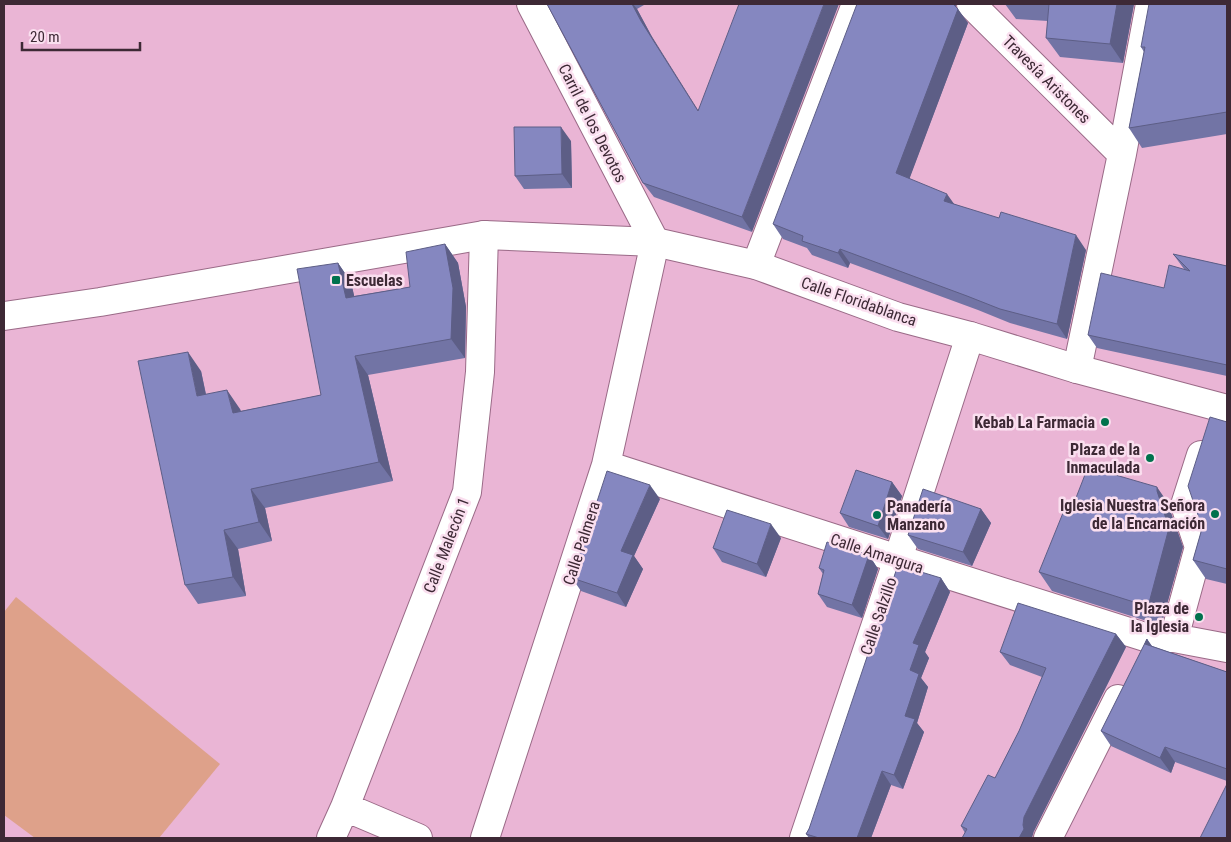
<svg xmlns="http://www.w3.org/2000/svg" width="1231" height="842" font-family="'Roboto Condensed',sans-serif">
  <rect width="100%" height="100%" fill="#eab5d5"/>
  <path fill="#dea18a" d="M16,597L220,764L159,838H35L4,815V612Z"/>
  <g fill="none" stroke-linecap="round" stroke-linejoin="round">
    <g stroke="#9a6a87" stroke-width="30">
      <path id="minor" d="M971,4L1122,154
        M756,265L856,4
        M1077,369L1122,154L1150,4
        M606,465L898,559L1148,638H1174L1227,648
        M1174,638L1199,547L1185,505L1201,455
        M345,807L418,838
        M331,838L345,807L467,492L480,372L484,235
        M485,838L606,465L655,242L531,4
        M804,838L898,559L970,336
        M1048,838L1118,699"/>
    </g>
    <g stroke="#9a6a87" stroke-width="30">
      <path id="major" d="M4,316L100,302L484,235L655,242L756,265L898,317L970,336L1077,369L1227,409"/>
    </g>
    <use href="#minor" stroke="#fff" stroke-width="28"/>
    <use href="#major" stroke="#fff" stroke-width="28"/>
  </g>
  <path fill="#7274a5" d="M547,4H643L644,5L637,9L651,35L752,232L654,197L643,183Z
    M956,4V7L968,23L909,179L954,204L1086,250L1067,339L1010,323L978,310L850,263L848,268L812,255L807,248L783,239L773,224Z
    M1005,4H1134L1123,63L1060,57L1046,38L1048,21L1016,19Z
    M1227,4V134L1142,148L1129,128L1144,52L1141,47Z
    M571,141L572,188L524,189L515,176Z
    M445,244L458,263L466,307L465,358L368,375L393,481L265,508L272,541L238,549L246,596L198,604L185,585L201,371L206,394L240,409L241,411L321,395L338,263L351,282L354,296L410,287Z
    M1173,254L1227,266V376L1097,348L1088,335L1164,288L1184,269Z
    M1227,422V584L1206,579L1193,560L1201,532V524Z
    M892,482L902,496L888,539L849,527L840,513Z
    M660,499L634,556L643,569L626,607L581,591L572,578Z
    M1170,506V510L1183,547L1162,622H1150L1052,591L1039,572Z
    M981,509L991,523L972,566L918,549L908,535Z
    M781,538L766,577L722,562L713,548Z
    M869,555L878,569L862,618L827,607L818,594L823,574L819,568Z
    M941,578L950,592L925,652L929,658L921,678L928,687L917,723L924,732L903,789L891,785L871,838H809L806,834Z
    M1116,634L1126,647L1034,831L965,833L961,826L995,778L1019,731L1042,677L1010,665L1000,652Z
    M1147,639L1152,646L1227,672V781L1175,762L1171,773L1111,746L1101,731Z"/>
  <path fill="#5d5e86" d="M632,4H633L637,9L651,35L708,126L698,111L641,21Z
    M824,4H839L752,232L742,217Z
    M952,4H956V9H958L968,23L906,188L896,173Z
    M1117,4H1134L1123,63L1110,44Z
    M561,127L571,141L572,188L562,174Z
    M947,194L957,208L944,201Z
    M1076,235L1086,250L1067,339L1057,324Z
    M445,244L458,263L466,307L465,358L451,339Z
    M840,249L850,263L848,268L838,253Z
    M338,263L351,282L359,317L346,298Z
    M188,352L201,371L210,415L197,396Z
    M355,356L368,375L393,481L379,462Z
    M227,390L240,409L246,432L233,413Z
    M892,482L902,496L888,539L878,526Z
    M650,485L660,499L634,556L643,569L626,607L617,593L621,551Z
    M1157,487L1170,506V510L1183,547L1162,622L1149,603Z
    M251,489L265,508L272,541L259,522Z
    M981,509L991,523L972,566L963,552Z
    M771,524L781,538L766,577L757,564Z
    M224,530L238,549L246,596L233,577Z
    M869,555L878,569L862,618L852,605Z
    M941,578L950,592L925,652L929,658L921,678L928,687L917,723L924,732L903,789L894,775L905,716L910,670L913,643Z
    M1116,634L1126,647L1034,831L1032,838H1019L1024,817Z
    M1147,639L1157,654L1145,644Z
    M1165,747L1175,762L1171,773L1160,758Z
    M882,771L891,785L871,838H857Z"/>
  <path fill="#8587c0" stroke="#5d5e86" d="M547,4H632L641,21L698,111L739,4H824L742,217L643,183Z
    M857,4H953L958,9L896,173L947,194L944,201L999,218L1001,212L1076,235L1057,324L1000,309L967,296L840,249L838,253L802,241L803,236L773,224Z
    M1049,4H1117L1110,44L1046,38Z
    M1149,4H1227V112L1129,128L1145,47H1141Z
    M514,127H561L562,174L515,176Z
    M445,244L453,288L451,339L355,356L379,462L251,489L259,522L224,530L233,577L185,585L138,361L188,352L197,396L227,390L233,413L321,395L297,269L338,263L346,298L410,287L406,252Z
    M1173,254L1227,266V365L1088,335L1101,273L1164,288L1169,265L1190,271Z
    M1210,417L1227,422V569L1193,560L1201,532V524L1188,486Z
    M1088,467L1157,487V491L1169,528L1149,603H1137L1039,572L1065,508H1072Z
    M856,470L892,482L878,526L840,513Z
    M607,471L650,485L621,551L633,555L617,593L572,578Z
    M923,489L981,509L963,552L908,535Z
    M727,510L771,524L757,564L713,548Z
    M827,542L869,555L852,605L818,594L824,570L819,568Z
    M898,565L941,578L913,643L919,645L910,670L919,674L905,716L915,719L894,775L882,771L857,838H819L806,834L809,829Z
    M1018,603L1116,634L1024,817L1023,825L1024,829L1019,838H962L967,829L961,826L988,775L995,778L1019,731L1046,668L1000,652Z
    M1147,639L1145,644L1227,672V769L1165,747L1160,758L1101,731Z
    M1227,784V838H1200Z"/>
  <g fill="#00724d" stroke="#fadfef" stroke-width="2">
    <rect x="331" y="275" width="10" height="10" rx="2.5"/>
    <circle cx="1105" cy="422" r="5"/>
    <circle cx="1150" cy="458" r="5"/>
    <circle cx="1215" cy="514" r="5"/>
    <circle cx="877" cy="515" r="5"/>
    <circle cx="1199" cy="617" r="5"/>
  </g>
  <g text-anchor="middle" stroke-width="5" stroke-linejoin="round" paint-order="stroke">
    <g font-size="16" fill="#3d2935" stroke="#fadfef">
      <text transform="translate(1047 79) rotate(45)" y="6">Travesía Aristones</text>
      <text transform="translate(593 123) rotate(63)" y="6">Carril de los Devotos</text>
      <text transform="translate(859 301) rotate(19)" y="6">Calle Floridablanca</text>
      <text transform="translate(581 543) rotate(-72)" y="6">Calle Palmera</text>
      <text transform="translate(446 545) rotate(-69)" y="6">Calle Malecón 1</text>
      <text transform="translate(877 553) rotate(18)" y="6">Calle Amargura</text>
      <text transform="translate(878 616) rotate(-71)" y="6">Calle Salzillo</text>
    </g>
    <g font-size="16" font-weight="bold" fill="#3d2935" stroke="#fadfef" text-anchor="end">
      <text x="346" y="286" text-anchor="start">Escuelas</text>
      <text x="1095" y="428">Kebab La Farmacia</text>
      <text x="1140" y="455">Plaza de la<tspan x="1140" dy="18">Inmaculada</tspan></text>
      <text x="1205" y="511">Iglesia Nuestra Señora<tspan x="1205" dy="18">de la Encarnación</tspan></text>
      <text x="887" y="512" text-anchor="start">Panadería<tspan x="887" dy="18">Manzano</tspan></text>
      <text x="1189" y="614">Plaza de<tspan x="1189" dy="18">la Iglesia</tspan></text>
    </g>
  </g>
  <rect width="1231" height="842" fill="none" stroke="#3d2935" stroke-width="10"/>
  <path d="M22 42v8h118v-8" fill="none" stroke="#3d2935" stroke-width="2.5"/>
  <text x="30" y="42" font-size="15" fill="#3d2935" stroke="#fadfef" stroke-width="4" paint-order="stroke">20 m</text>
</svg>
